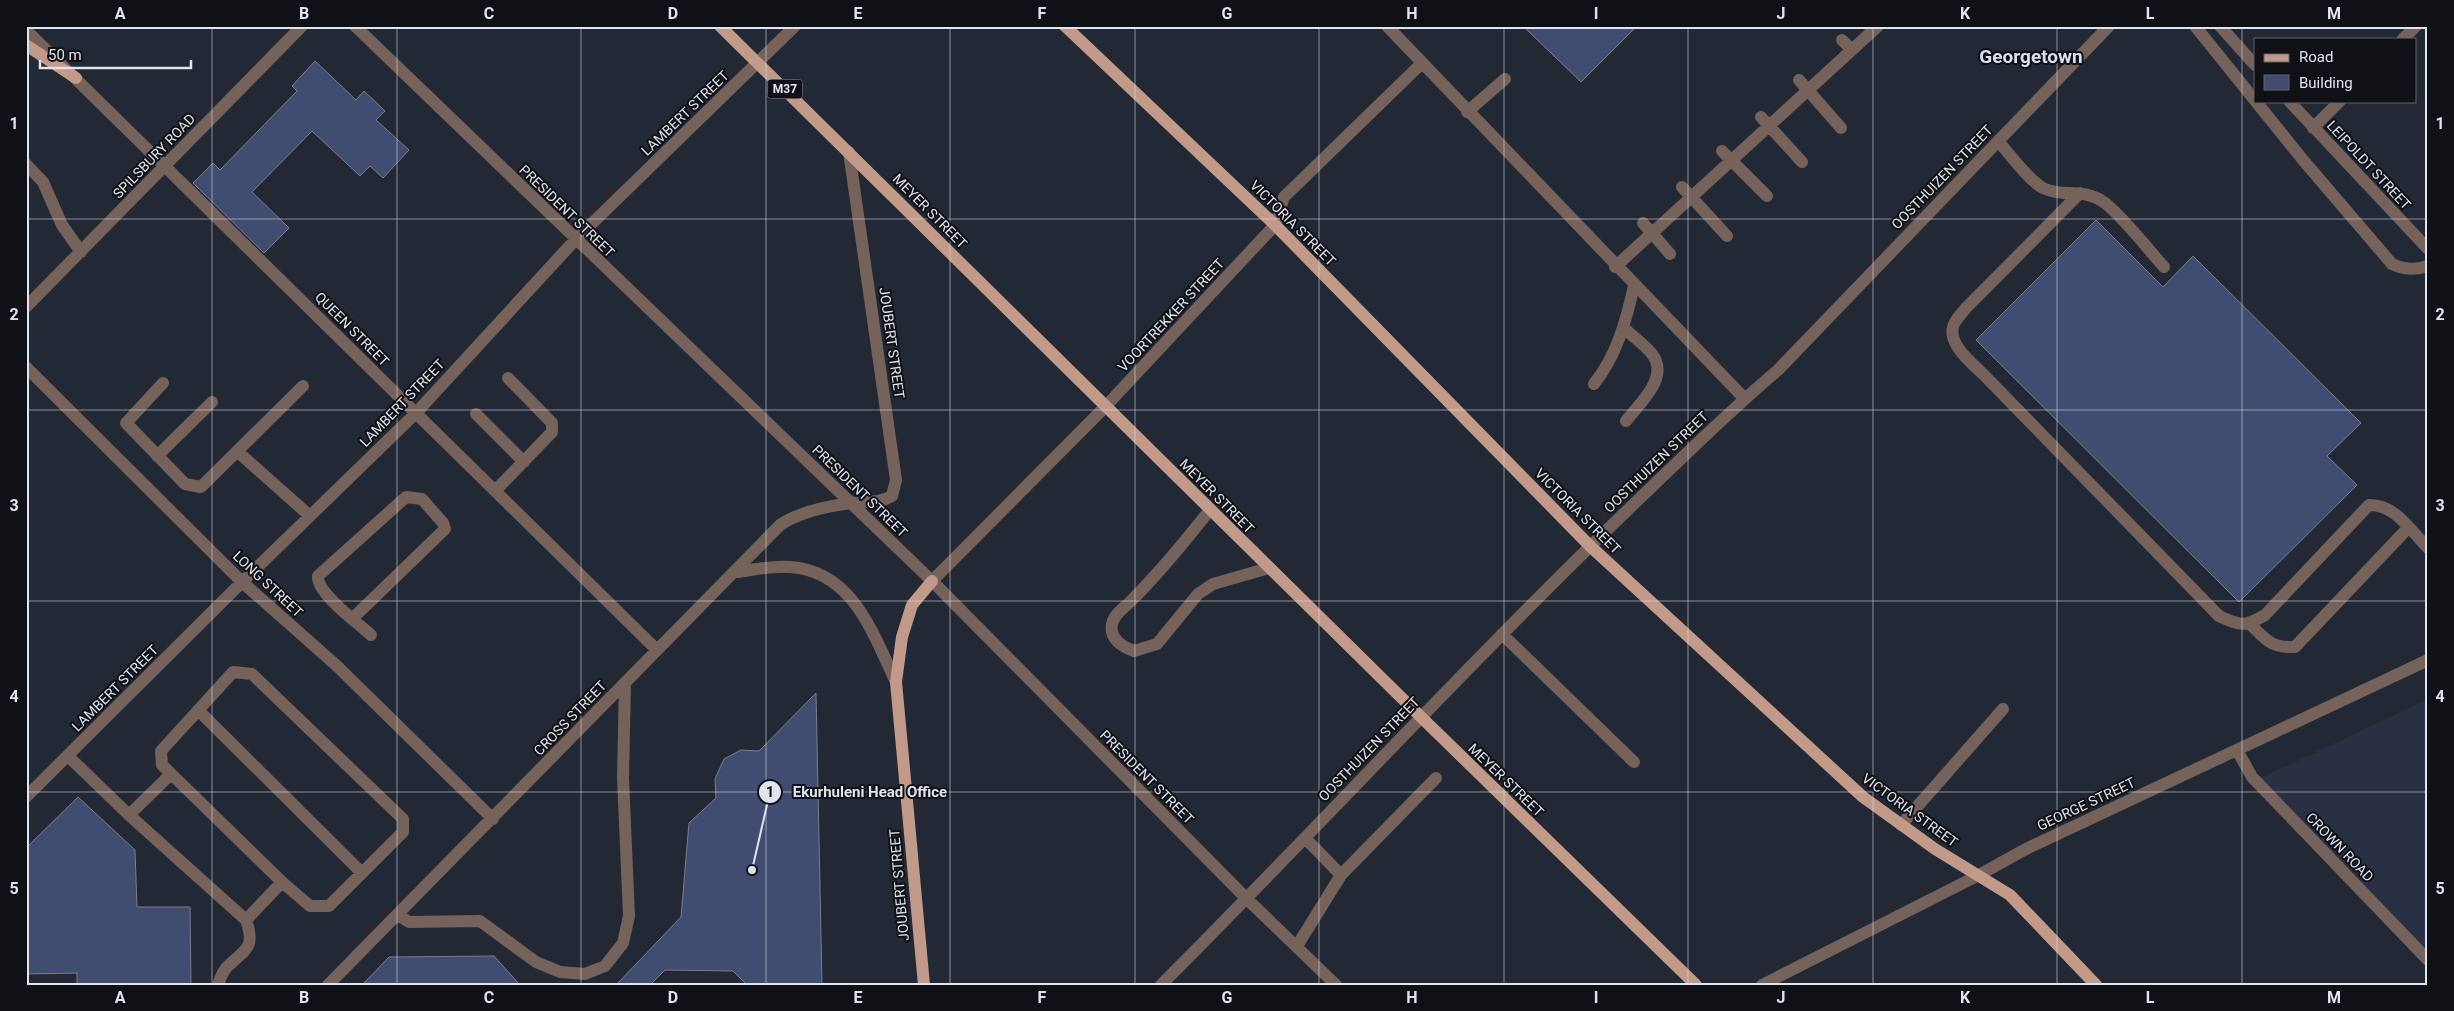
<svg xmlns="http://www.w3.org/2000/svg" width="2454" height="1011" font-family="Roboto,sans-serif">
  <rect width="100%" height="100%" fill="#232835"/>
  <path fill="#293043" d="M2428,699V968L2257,780Z"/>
  <path fill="#404d70" stroke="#797f8f" d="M1523,26H1637L1581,82Z
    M315,61L356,100L364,91L385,111L376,120L409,150L383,178L370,166L360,176L312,131L252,192L289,228L264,253L193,183L213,163L220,170L297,91L292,86Z
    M2096,220L2163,287L2193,256L2361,423L2327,456L2357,485L2239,602L1976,340Z
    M816,693L822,985H747L733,971L665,970L650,985H616L681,917L689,823L716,798L715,779L724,759L741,750L759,751Z
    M78,797L135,850L137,907H190L191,985H77V973L26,974V848Z
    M494,956L520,985H362L389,957Z"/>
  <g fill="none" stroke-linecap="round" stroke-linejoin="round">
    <path stroke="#75625a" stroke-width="12" d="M355,26L932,581L1247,899L1336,985
      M1387,26L1744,398
      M2195,26L2303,160L2392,264C2405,270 2415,270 2428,266
      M2220,26L2255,65
      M26,30L657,650
      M2403,39L2416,26
      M1842,40L1852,50
      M1799,80L1841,128
      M2289,101L2428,249
      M1467,112L1505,79
      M1761,117L1802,162
      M2313,128L2340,101
      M1998,141C2010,154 2028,180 2043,188C2063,198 2084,187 2105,203C2123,217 2148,249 2164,267
      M1722,151L1767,196
      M26,164L43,182L62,225L81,252
      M1682,187L1727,236
      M2080,193L1966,308C1962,313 1954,321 1953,327C1948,345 1973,364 1984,375L2219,616C2240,626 2245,627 2265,615L2369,505C2395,504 2410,530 2428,548
      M1643,223L1670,254
      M1615,267L1878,26
      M26,307L302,26
      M1623,327C1632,336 1644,344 1652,354C1670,377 1640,403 1626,421
      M26,367L242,582L337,666L493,819
      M163,383L126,423L185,484L201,487L303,386
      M1594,384C1617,355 1626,321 1634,286
      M476,414L524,462
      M238,452L310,516
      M157,456L212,402
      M495,491L552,432V423L508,378
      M1210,510C1185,541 1160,572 1131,601C1125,607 1114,614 1112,624C1109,639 1123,647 1134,651L1157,644L1198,594L1213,584L1269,568
      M737,572C754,570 773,565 790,567C853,571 873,634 896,682
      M932,581L1105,407L1275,225L1284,197L1421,64
      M353,618L445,529L443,523L422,499L406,497L318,576C316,593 358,623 371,635
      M2250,624C2266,640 2271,648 2295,647L2408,528
      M1502,634L1634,762
      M233,672L252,674L403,819V832L329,906H310L282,882L162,765L161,751Z
      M198,710L362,873
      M2237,750L2252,777L2428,960
      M68,756L129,815L246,920C256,949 245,949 227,967C223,971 220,979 218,985
      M26,797L242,582L416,413L576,239L795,26
      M129,815L171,774
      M1901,825L2003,709
      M1305,838L1341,875
      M398,915L409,922L480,921L536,962L560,972L585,974L605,966L623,943L629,916L623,778L625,683
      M246,920L282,882
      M1297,946L1341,875L1436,778
      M328,985L780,525C799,512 828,506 851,503C866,501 878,504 892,496L896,480L849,152
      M1161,985C1321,825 1473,658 1637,501C1683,457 1729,411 1778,370L2109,26
      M1762,985L1979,875L2026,849L2428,660"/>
    <path stroke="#c29a8a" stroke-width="12" d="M720,26L1420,716L1696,985
      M1065,26L1275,225L1590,546L1863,797L1935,849L2010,895L2096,985
      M26,45L76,78
      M924,985L896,682L902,637L912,605L932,581"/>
  </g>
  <path fill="none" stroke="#e0e4ec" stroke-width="1" stroke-opacity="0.55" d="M212,26V985M397,26V985M581,26V985M766,26V985M950,26V985M1135,26V985M1319,26V985M1504,26V985M1688,26V985M1873,26V985M2057,26V985M2242,26V985M26,219H2428M26,410H2428M26,601H2428M26,792H2428"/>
  <g text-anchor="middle" stroke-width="4" stroke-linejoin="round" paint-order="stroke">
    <rect fill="#0f1117" stroke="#a1a5ac" stroke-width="1" x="767.5" y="79.5" width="35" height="19" rx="4"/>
    <g font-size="12" font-weight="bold" fill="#e0e4ec">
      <text x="785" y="93">M37</text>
    </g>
    <g font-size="14" fill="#e0e4ec" stroke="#0f1117">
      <text transform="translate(685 113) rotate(-44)" y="5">LAMBERT STREET</text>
      <text transform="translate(154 156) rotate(-46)" y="5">SPILSBURY ROAD</text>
      <text transform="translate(2369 165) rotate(47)" y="5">LEIPOLDT STREET</text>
      <text transform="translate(1942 177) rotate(-46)" y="5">OOSTHUIZEN STREET</text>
      <text transform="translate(567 211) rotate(44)" y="5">PRESIDENT STREET</text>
      <text transform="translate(930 211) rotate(45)" y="5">MEYER STREET</text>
      <text transform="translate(1293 223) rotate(45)" y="5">VICTORIA STREET</text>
      <text transform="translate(1171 315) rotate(-47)" y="5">VOORTREKKER STREET</text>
      <text transform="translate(352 329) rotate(45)" y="5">QUEEN STREET</text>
      <text transform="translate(892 343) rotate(82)" y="5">JOUBERT STREET</text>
      <text transform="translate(402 403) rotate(-46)" y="5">LAMBERT STREET</text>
      <text transform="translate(1656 462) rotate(-44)" y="5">OOSTHUIZEN STREET</text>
      <text transform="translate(860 491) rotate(44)" y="5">PRESIDENT STREET</text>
      <text transform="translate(1217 496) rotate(45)" y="5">MEYER STREET</text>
      <text transform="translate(1578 511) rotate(45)" y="5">VICTORIA STREET</text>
      <text transform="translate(268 584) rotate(43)" y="5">LONG STREET</text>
      <text transform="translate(115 688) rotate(-45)" y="5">LAMBERT STREET</text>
      <text transform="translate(570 718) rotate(-46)" y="5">CROSS STREET</text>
      <text transform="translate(1369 749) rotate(-46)" y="5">OOSTHUIZEN STREET</text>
      <text transform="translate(1147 777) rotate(45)" y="5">PRESIDENT STREET</text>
      <text transform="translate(1506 780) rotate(44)" y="5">MEYER STREET</text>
      <text transform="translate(2086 804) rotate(-25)" y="5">GEORGE STREET</text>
      <text transform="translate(1910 810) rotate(36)" y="5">VICTORIA STREET</text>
      <text transform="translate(2340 847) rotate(46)" y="5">CROWN ROAD</text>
      <text transform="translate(899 885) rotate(-95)" y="5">JOUBERT STREET</text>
    </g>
    <g font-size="19" font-weight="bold" fill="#d8dff1" stroke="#0f1117">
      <text x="2031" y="63">Georgetown</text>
    </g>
  </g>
  <path fill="none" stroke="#e0e4ec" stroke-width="2" d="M752 870L770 792"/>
  <g fill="#e0e4ec" stroke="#0f1117" stroke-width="2">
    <circle cx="752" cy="870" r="5"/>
    <circle cx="770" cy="792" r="12"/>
  </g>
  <g font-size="15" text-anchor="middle" font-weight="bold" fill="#111">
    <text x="770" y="797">1</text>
  </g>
  <g font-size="15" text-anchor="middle" font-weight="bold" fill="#e0e4ec" stroke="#0f1117" stroke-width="4" stroke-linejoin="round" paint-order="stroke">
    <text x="870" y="797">Ekurhuleni Head Office</text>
  </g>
  <rect width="2454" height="1011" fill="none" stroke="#0f1117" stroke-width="55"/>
  <rect x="2254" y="38" width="162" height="65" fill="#0f1117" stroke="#63656c"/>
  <rect x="2264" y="54" width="25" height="8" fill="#c29a8a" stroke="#63656c"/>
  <text x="2299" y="62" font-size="15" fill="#e0e4ec">Road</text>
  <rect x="2264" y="75" width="25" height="15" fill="#404d70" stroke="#63656c"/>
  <text x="2299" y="88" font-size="15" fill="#e0e4ec">Building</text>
  <path d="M40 60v8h151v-8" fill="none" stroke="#e0e4ec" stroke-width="2.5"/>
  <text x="48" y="60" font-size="15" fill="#e0e4ec" stroke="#0f1117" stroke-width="4" paint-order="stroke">50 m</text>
  <rect x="28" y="28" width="2398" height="956" fill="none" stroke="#e0e4ec" stroke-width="2"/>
  <g font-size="16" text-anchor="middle" font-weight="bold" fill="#e0e4ec">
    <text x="120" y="19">A</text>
    <text x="304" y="19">B</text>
    <text x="489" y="19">C</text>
    <text x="673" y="19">D</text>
    <text x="858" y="19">E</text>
    <text x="1042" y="19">F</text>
    <text x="1227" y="19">G</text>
    <text x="1412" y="19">H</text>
    <text x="1596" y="19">I</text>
    <text x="1781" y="19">J</text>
    <text x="1965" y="19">K</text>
    <text x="2150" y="19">L</text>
    <text x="2334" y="19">M</text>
    <text x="14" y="129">1</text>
    <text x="2440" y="129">1</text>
    <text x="14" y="320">2</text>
    <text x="2440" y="320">2</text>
    <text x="14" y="511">3</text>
    <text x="2440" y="511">3</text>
    <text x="14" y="702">4</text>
    <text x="2440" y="702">4</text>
    <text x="14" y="894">5</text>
    <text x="2440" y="894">5</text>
    <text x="120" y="1003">A</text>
    <text x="304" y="1003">B</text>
    <text x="489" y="1003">C</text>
    <text x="673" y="1003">D</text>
    <text x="858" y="1003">E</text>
    <text x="1042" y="1003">F</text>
    <text x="1227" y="1003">G</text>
    <text x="1412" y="1003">H</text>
    <text x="1596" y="1003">I</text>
    <text x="1781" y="1003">J</text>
    <text x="1965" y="1003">K</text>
    <text x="2150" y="1003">L</text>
    <text x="2334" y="1003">M</text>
  </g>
</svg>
